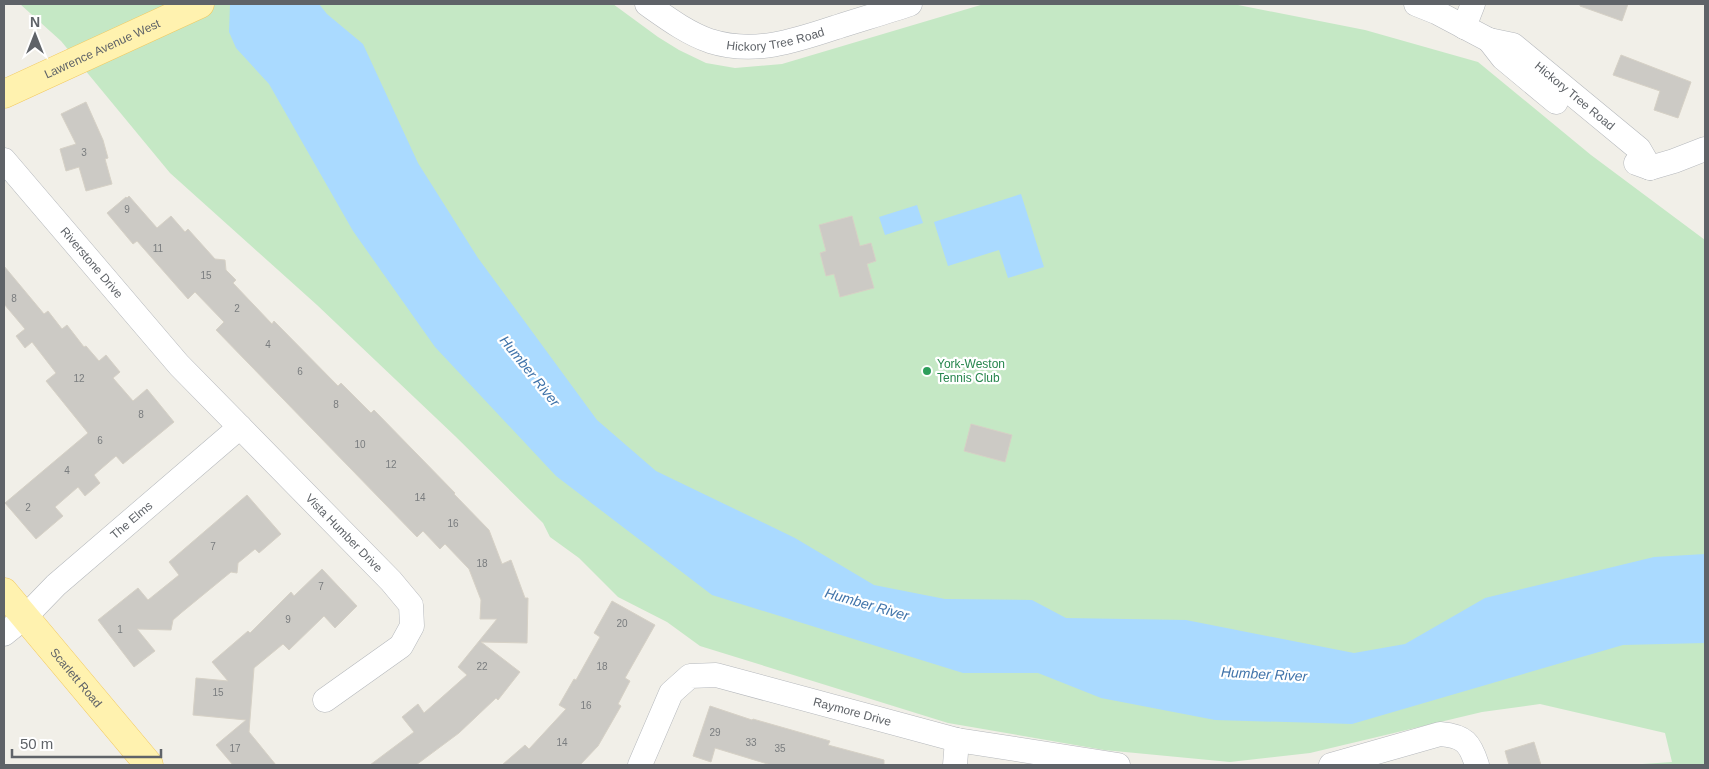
<svg xmlns="http://www.w3.org/2000/svg" width="1709" height="769" font-family="Helvetica,sans-serif">
  <rect width="100%" height="100%" fill="#f1efe8"/>
  <path fill="#c5e8c5" d="M20,4H230V16L258,4H613L658,37L679,50L706,63L735,68L782,64L984,4H1233L1365,30L1478,62L1591,155L1705,240V765H1628L1672,762L1665,733L1540,704L1482,712L1310,753L1230,762L1104,750L948,723L700,646L667,622L618,597L579,558L550,537L543,523L455,436L317,305L170,173L61,41Z"/>
  <path fill="#aadaff" d="M230,4H319L327,14L363,44L418,163L478,258L597,420L656,471L795,538L874,585L945,599L1032,600L1066,618L1186,620L1354,653L1405,644L1485,598L1654,557L1705,554V643L1623,645L1352,724L1215,720L1101,698L1038,673H963L712,595L556,476L435,347L353,231L269,84L236,48L229,32Z
    M1021,194L1044,267L1008,278L999,250L948,266L934,222Z
    M917,205L923,223L885,235L879,217Z"/>
  <path fill="#cccac5" stroke="#d6d1c6" d="M1580,4H1628L1622,21L1580,6Z
    M1621,55L1691,82L1678,118L1654,110L1660,91L1613,75Z
    M86,102L103,140L108,158L105,159L112,184L86,191L79,167L66,171L60,149L76,144L61,114Z
    M129,196L157,228L171,216L185,232L188,229L215,259L225,260L226,270L236,280L233,283L272,324L274,321L338,386L341,383L371,413L374,410L455,493L454,494L489,530L502,564L511,560L525,598H528L527,643L481,642L520,672L498,700L496,698L459,733L416,765H370L414,732L402,717L418,704L424,713L467,675L458,667L497,619H480L481,600L469,569L445,544L440,549L423,531L417,537L216,330L224,322L195,292L188,299L137,241L133,244L107,213L126,197L127,198Z
    M852,216L860,246L871,243L876,261L867,264L874,288L840,297L834,274L826,276L820,253L826,251L819,225Z
    M4,266L44,314L48,311L62,329L67,325L84,347L86,346L99,361L106,355L120,372L113,378L133,401L147,389L174,422L123,464L116,456L94,475L100,483L85,496L78,487L55,507L63,516L36,539L5,503L88,433L46,381L56,373L32,342L25,348L16,336L25,329L4,304Z
    M971,424L1012,435L1005,462L964,451Z
    M247,495L281,534L259,553L255,549L238,563L237,573L231,572L181,613L173,620L171,630L137,629L155,651L134,667L98,620L138,588L148,600L179,575L169,562Z
    M322,569L357,606L335,628L324,616L289,650L283,644L254,668L249,732L276,765H233L216,745L246,720L193,715L196,678L228,681L212,662L248,631L250,633L291,592L294,596Z
    M612,601L655,625L625,678L630,681L618,704L621,706L598,746L580,765H502L525,745L529,749L566,709L559,705L574,679L576,680L600,637L594,633Z
    M710,706L752,720L753,719L830,741L828,745L884,760V765H771L715,748L711,762L693,756Z
    M1534,742L1541,765H1509L1505,751Z"/>
  <g fill="none" stroke-linecap="round" stroke-linejoin="round">
    <g stroke="#b5b8bc" stroke-width="25">
      <g id="minor">
        <path id="s1" d="M647,4C667,18 687,33 710,41C754,55 795,41 837,27C862,19 886,12 910,4"/>
        <path id="s2" d="M1416,4L1436,12L1489,40L1513,45L1639,149L1650,168"/>
        <path d="M1464,27L1473,4"/>
        <path d="M1489,40L1503,58L1556,102"/>
        <path id="s3" d="M4,160L179,365L391,581L411,605L412,626L401,646L325,700"/>
        <path d="M1636,163L1650,168L1674,161L1705,149"/>
        <path id="s4" d="M4,634L25,617L56,585L240,427"/>
        <path id="s5" d="M640,765L671,693L690,676L716,675L957,740L1118,765"/>
        <path d="M955,765L957,740"/>
        <path d="M1331,765L1440,734C1465,736 1470,743 1477,765"/>
      </g>
    </g>
    <g stroke="#f2c960" stroke-width="29">
      <g id="major">
        <path id="s6" d="M4,94L200,4"/>
        <path id="s7" d="M4,592L149,765"/>
      </g>
    </g>
    <use href="#minor" stroke="#fff" stroke-width="24"/>
    <use href="#major" stroke="#fff2af" stroke-width="28"/>
  </g>
  <circle fill="#2e9e5b" stroke="#fff" stroke-width="2" cx="927" cy="371" r="5"/>
  <g text-anchor="middle" stroke-width="4.5" stroke-linejoin="round" paint-order="stroke">
    <g font-size="10" fill="#7a7d7f">
      <text x="84" y="156">3</text>
      <text x="127" y="213">9</text>
      <text x="158" y="252">11</text>
      <text x="206" y="279">15</text>
      <text x="14" y="302">8</text>
      <text x="237" y="312">2</text>
      <text x="268" y="348">4</text>
      <text x="300" y="375">6</text>
      <text x="79" y="382">12</text>
      <text x="336" y="408">8</text>
      <text x="141" y="418">8</text>
      <text x="100" y="444">6</text>
      <text x="360" y="448">10</text>
      <text x="391" y="468">12</text>
      <text x="67" y="474">4</text>
      <text x="420" y="501">14</text>
      <text x="28" y="511">2</text>
      <text x="453" y="527">16</text>
      <text x="213" y="550">7</text>
      <text x="482" y="567">18</text>
      <text x="321" y="590">7</text>
      <text x="288" y="623">9</text>
      <text x="622" y="627">20</text>
      <text x="120" y="633">1</text>
      <text x="482" y="670">22</text>
      <text x="602" y="670">18</text>
      <text x="218" y="696">15</text>
      <text x="586" y="709">16</text>
      <text x="715" y="736">29</text>
      <text x="562" y="746">14</text>
      <text x="751" y="746">33</text>
      <text x="235" y="752">17</text>
      <text x="780" y="752">35</text>
    </g>
    <g font-size="12" fill="#5f6368" stroke="#fff">
      <text dy="4" stroke="none"><textPath href="#s1" startOffset="140">Hickory Tree Road</textPath></text>
      <text dy="4" stroke="none"><textPath href="#s6" startOffset="108">Lawrence Avenue West</textPath></text>
      <text dy="4" stroke="none"><textPath href="#s2" startOffset="186">Hickory Tree Road</textPath></text>
      <text dy="4" stroke="none"><textPath href="#s3" startOffset="135">Riverstone Drive</textPath></text>
      <text dy="4" stroke="none"><textPath href="#s4" startOffset="171">The Elms</textPath></text>
      <text dy="4" stroke="none"><textPath href="#s3" startOffset="505">Vista Humber Drive</textPath></text>
      <text dy="4" stroke="none"><textPath href="#s7" startOffset="112">Scarlett Road</textPath></text>
      <text dy="4" stroke="none"><textPath href="#s5" startOffset="271">Raymore Drive</textPath></text>
    </g>
    <g font-size="12" fill="#27864d" stroke="#fff" text-anchor="start">
      <text x="937" y="368">York-Weston<tspan x="937" dy="14">Tennis Club</tspan></text>
    </g>
    <g font-size="14" font-style="italic" fill="#4174aa" stroke="#fff">
      <text transform="translate(530 371) rotate(51)" y="5">Humber River</text>
      <text transform="translate(867 604) rotate(16)" y="5">Humber River</text>
      <text transform="translate(1264 674) rotate(3)" y="5">Humber River</text>
    </g>
  </g>
  <rect width="1709" height="769" fill="none" stroke="#5f6368" stroke-width="10"/>
  <g transform="translate(35 35)" stroke="#ffffff" stroke-width="4" paint-order="stroke">
  <path d="M0-4L9 19L0 12L-9 19Z" fill="#5f6368"/>
  <text y="-8" font-size="14" font-weight="bold" text-anchor="middle" fill="#5f6368">N</text>
  </g>
  <path d="M12 749v8h149v-8" fill="none" stroke="#5f6368" stroke-width="2.5"/>
  <text x="20" y="749" font-size="15" fill="#5f6368" stroke="#ffffff" stroke-width="4" paint-order="stroke">50 m</text>
</svg>
